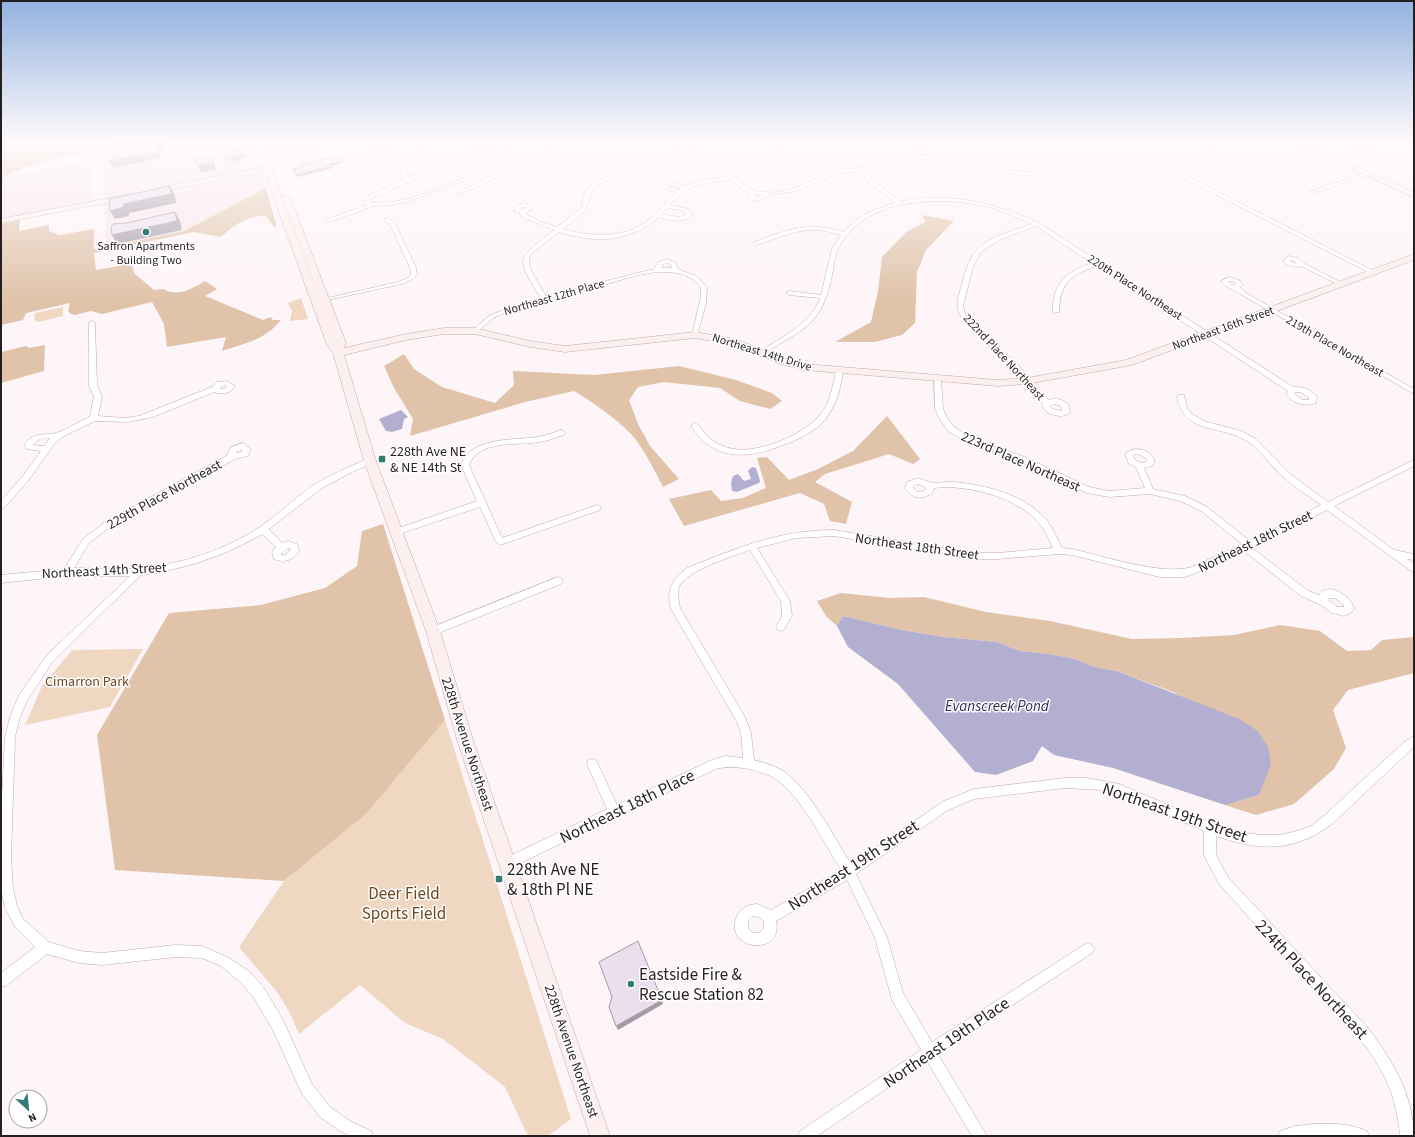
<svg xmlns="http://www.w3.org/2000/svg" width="1415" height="1137" font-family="'Source Sans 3',sans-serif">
  <rect width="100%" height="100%" fill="#fef5f8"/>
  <path fill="#f8e7ec" d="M101,143H251L266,188L184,231L107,247Z
    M276,143H316L303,149L279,152Z
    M90,161L91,200L1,218V188L4,177Z"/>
  <path fill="#efd7c2" d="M397,145C388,149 369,162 361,156L367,151Z
    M301,298L308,319L290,321L292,311L288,303Z
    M63,307V316L38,322L34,320L35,313Z
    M143,649L110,707L25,725L42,686L72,650Z
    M445,720L571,1119L548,1136H528L505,1087L443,1039L405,1023L360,985L299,1034L289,1011L277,992L239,947L284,881L366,814Z"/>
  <path fill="#e0c3a9" d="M1,143H95L94,151C63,156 33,161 4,177L1,188Z
    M266,188L276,224L275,228L266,216C249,215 233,225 221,237L194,232L94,253L96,270L129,264L133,267L134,273L154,290L164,289C177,298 193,288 205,281L217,289L205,296L263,320L271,317L273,320H281C265,340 246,343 222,351L226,337L167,347L164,324L152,302L102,314L91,311L75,315L71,314L68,311L70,303L26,313L23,320L1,325V224L20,220L19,231L49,225V231L60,235L94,229V249L107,247L184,231Z
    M922,215L954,221L926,250L917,272L915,323L902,335L875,342H835L871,322L878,291L882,257L906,232L926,222Z
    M45,345L44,371L1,383V352L26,346L29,348Z
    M404,354L414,369L442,387L495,403L514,385L513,371L595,375L679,366L736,380L772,393L782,401L770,409L740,401L720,388L664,382L638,387L629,400L638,424L650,446L679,479L663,487C654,469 644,449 631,434C614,417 594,403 574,391L525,402L410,436L413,419L394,388L384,366Z
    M887,416L920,459L913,464L889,454L825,474L815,482L852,502L846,524L830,521L824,504L800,493L684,526L669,499L711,490L721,501L743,498L766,488L757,458L767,457L789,480L818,469L853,451Z
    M383,524L445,720L366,814L284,881L115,870L97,735L169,613L261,605L325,588L357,566L362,531Z
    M841,593L891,598L924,597L986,612L1050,621L1132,639L1182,638L1234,635L1280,625L1320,631L1347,651L1371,650L1382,640L1414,637V673L1348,690L1333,710L1346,748L1334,769L1294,804L1256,815L1225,805L1259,795L1270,764L1268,747L1173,692L1117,671L1094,667L1072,658L1048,654L1020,651L997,642L944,637L902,630L843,616L837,626L826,616L817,601Z"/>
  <path fill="#b2afd1" d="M401,410L408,417L404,419L402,429L392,432L386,431L379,419Z
    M752,467L756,468L760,481L759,483L737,492L732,491L731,483L733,476L738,474L744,481L751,479L748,471Z
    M843,616L902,630L944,637L997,642L1020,651L1048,654L1072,658L1094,667L1117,671L1239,719L1258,731L1268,747L1271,764L1259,795L1225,805L1113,768L1054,755L1042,746L1033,761L996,775L975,772L898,684L848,647L837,626Z"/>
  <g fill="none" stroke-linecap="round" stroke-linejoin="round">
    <g stroke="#bdaab0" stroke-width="1">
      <path id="street" d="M424,143H430L405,163L409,177L465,154L498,145L499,143H504L503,145L507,146L510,145V143H516V146L507,150L500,148L469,156L372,198L370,202C404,208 455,180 487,168C499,164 511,162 523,159L526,161L494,170L499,174V176L461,194L456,193L493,175L489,171L410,201L392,205L374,206L329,222H325V220L367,205L364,203L368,196L404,179L399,163Z
        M546,143H551L558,151L557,152H553Z
        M691,143H697L686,150C699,154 712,157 723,165C735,173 740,187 756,191C773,195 793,190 809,182C819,178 827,173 837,171C856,166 888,169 903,157C907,153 907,149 907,143H912V150L932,153L936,156L927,160L908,157C899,167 878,169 865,170L872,180L901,202C948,190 996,204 1039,223L1293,387C1303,387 1311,389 1317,397L1316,403C1305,407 1294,404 1286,395L1288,391L1097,266C1070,275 1060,283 1059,312L1054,313C1052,309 1053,303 1054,298C1058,277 1074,269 1092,263L1036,226L1001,239L981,252L973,267L963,306C965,327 1004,350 1019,366C1029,377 1036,391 1049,400C1056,397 1064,400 1069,405L1070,412C1063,419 1056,415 1047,413L1042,405L1043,403L1035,396L1009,364L968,326C954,309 956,304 962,284C964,276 966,268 970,260C981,237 1010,232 1032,224C1016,217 1000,209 984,206C937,196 871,198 842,242C834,253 834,268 831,280C821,326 801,330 765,353H761V351C782,336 811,325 820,298L789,295L786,293L789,291L821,295L832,249L841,235C834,233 827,231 820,230C797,228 777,239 756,245L753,243C758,240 765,238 770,236C800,226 813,224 844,232C857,216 876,208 896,203L868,182L860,171L836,174L797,191L768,195L758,201L752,200L748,196L751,193L740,188L732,180C704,183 690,183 670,205L688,209L693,214C684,224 670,221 659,217C643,233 614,241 593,239C581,238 570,235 559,232L532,253L529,258L530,269L546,296L654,269L658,262L667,259L676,263L678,269L698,277L707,288L706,303L697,336H693L692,335L701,296V288C693,275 678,272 663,272C644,272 625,279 607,284C574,293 542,301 509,311L493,318L477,332H473V330L489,316L505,309L541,298C514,256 517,260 554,230L524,218L520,215V213L515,211V206L523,203L531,206L532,209L526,213V214L538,221L557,227L581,209L586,190L595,182L610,175L649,164ZM682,152L715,164L729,177L703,180L685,186L671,181L662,184L663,189L676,192C667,201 659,212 649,220C625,239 591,237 563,229L585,211L592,191L599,184L613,177L653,166ZM912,153L929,155V156L911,154ZM671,185L681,188L679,190L667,187V186ZM755,194L762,195L756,197L754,196ZM523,207L526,208L523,210L520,209ZM667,208L684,211L687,214L679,217L661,214ZM667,263L671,265L672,268H661L663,264ZM1295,392H1301L1309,398V400H1303L1294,394ZM1054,404L1061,406L1062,411L1053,409L1050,406Z
        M752,143H759L777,150L786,151L789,154L775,156L772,154L773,153Z
        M981,143H986C987,148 987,154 990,159C997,172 1022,171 1035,172L1038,174L1035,176C1019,174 993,175 984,159C982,154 981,148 981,143Z
        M1214,143H1222L1209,148L1208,151L1225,162V164H1221L1203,152L1202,149L1205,146Z
        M1382,143H1390L1336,161L1331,160Z
        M1173,169L1374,271L1375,272L1370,273L1171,172L1170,171Z
        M1365,173L1370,174L1314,193L1309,192Z
        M387,218L395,223L416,268L417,274L413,279L402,284L323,301V299L398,282L409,277L411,274L410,268L390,224L384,220Z
        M1289,256L1298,258L1303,263L1344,284L1339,285L1301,266C1294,268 1288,266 1283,261ZM1290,260L1294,261L1297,264L1290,261Z
        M1229,277L1239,280L1243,285L1240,287L1246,293L1414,389V394L1242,295C1235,289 1226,289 1221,281ZM1230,281L1235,282L1236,284L1232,285L1228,282Z
        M92,321L95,323L97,386L102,396L98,416L124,418L139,416L212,387L217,382L227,381L235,386C230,394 222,395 214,392L153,417L128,422L95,421L62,437L55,443L28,481L4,508L1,509V501L22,477L41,451L27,449L24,445C35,430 45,437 59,432C70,428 79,421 90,417L94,396L89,386V323ZM226,385L227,387L224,389H220L222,386ZM50,438L44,446L33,445L40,439Z
        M836,369H842L843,371C841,388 836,406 825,420C814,432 798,440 783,445C748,459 714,462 691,426L695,423C700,425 703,432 707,436C712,441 719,445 726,447C752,457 803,436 820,415C827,407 831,395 833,384C835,379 835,374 836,369Z
        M934,377H937L941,379L943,409L946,416L954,427L975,440L1025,457L1089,487L1109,491L1145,488L1136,467L1129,464L1125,454C1134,445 1152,449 1155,462L1152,466L1144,468L1153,489L1185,496L1207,507L1250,541L1321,505C1309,496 1294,487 1282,476C1271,466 1262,452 1250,443C1224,424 1184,436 1177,397L1178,395H1184L1187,408L1192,414L1204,421L1241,431L1256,439L1289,473L1328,502L1414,460V466L1334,506L1394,550L1414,554V560L1407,559L1414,564V573L1327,510L1252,548L1307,590L1319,595C1328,581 1351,595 1354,609L1352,612L1344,616L1332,613L1321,605L1301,596L1244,551L1198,572L1185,577H1160L1072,555L1059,554L998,559H974L834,536L796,538L757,548L790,601L792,616L784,630L781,631L778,630L776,627L782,616L781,601L750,550C733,556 685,571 679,587C677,594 679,601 680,608L745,717L751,733L754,760C765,763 776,766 786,773C812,793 833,836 851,864L944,801L974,789L1065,778H1086L1119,784L1211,823L1239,832L1260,835H1280L1297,831L1311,826L1325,815L1403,743L1414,736V747L1333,823C1295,853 1260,851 1216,836V854L1227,876L1367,1027C1392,1059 1413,1094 1414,1136H1400C1397,1100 1387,1077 1367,1048L1219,884L1204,855V831L1118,794L1103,790L1065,788L974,799L948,810L856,874L887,937L903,993L932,1042L1084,945L1088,943L1092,945L1094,949L1092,953L938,1054L987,1136H972L927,1061L817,1136H798L800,1131L921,1050L892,1000L875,938L847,880L776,921C784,957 722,951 737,916C741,908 749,904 757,904L771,910L841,870C824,843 803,799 777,780C769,774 759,772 749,769C737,767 727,766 716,769L512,867L508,869L504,867L502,863L504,859L607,809L587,764L588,760L592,759L596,760L617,805L714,759L726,756L743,758L741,733L737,722L671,609C666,591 672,579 687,568C737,548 779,530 834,530L974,553H998L1053,548C1048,538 1044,527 1035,519C1013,496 965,484 934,488L933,492C922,501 913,499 905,488L907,482L918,478C922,479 925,481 929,482C936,484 946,481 954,482C984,485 1018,493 1041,514C1051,523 1056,536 1062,548L1072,549C1103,556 1163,576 1192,567L1242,544L1201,511L1180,501L1150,494L1109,497L1087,493L1019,461L969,444L948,431L938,416L935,409ZM1137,454L1146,458L1147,461L1142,463L1135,460L1133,455ZM918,484L925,487L926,489L922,492H918L913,487L914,485ZM1328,598H1335L1344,605V607H1338L1328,600ZM753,916L759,917L764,922V928L759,933H753L748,928V921Z
        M561,430L564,431L565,433L564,435C556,437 548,441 540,442C518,446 479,439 469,465L502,538L597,505L600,506L601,508L600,510L500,545L496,542L480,507L399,534H393L392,532L393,530L477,501L461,465C472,436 511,441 537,437C545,436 553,433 561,430Z
        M243,443L251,449L248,456L235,459L111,526L89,543L74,568C96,568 119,571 141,568C182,564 225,550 260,527C279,514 296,497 315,484C331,474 350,467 367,459L370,458L374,461L373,463L350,473L322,488L269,529L282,543L288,541L297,544L299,551C293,561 284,563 274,559L272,552L276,547L262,534C225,556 185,569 141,575L53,661L27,701L20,717L15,737L11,857L13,889L17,906L23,919L49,942L79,951L102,953L176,945L202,946L229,958L250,972L264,988L283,1020L312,1084L330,1107L350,1121L371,1131L373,1136H350L340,1131L320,1117L302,1094L273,1030L254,998L240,982L221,966L202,958L176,957L102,965L79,963L47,954L6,986L1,987V973L35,947L15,927L5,907L1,889V817L5,737L10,717L19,695L47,655L130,576H67L1,583V575L64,569L83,539L105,522L228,455L227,454L231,447ZM242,449V452L236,453L237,451ZM288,548H290V551L285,555H281V553Z
        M558,577L561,578L563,581L561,584L436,634L433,635L430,634L428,631L430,628Z
        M1314,1124C1332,1123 1351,1124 1367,1131L1369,1136H1278L1280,1131L1295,1126Z"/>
    </g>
    <g stroke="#bdaab0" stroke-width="1">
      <path id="secondary" d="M264,143H272L278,162L318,143H328L275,169L273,174L331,329L282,197L286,195L290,197L346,343L344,348L406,334L444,328H475L530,341L565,346L695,332L735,339L788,360L805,364L998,380L1027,378L1126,360L1414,254V260L1132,365L1027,384L998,386L805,370L781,364L729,344L695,338L565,352L530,347L475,334H444L406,340L344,355L376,461L440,631L473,740L610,1136H590L457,740L426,631L364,461L333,353L327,345L265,174L266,171L154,193L150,191L154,189L268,166L270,162Z
        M1293,143H1303L1414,192V197Z
        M125,195H128V199L1,223V219Z"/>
    </g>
    <use href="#street" fill="#fff" fill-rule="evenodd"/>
    <use href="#secondary" fill="#fdefed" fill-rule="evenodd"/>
  </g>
  <path fill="#cabfcc" d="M223,155L245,156L235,162L224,160Z"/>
  <path fill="#a49ba6" d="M161,143H164L165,151L160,152L161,158L113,168L109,161L157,146Z
    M244,152L245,156L235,162L233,158Z
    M340,155L342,163L331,166L330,164Z
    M211,156L214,162L216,170L201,172L198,166Z
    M332,166L333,168L297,177L296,175Z
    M170,186L175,195L176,203L129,213V216L115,219L110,211L124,204Z
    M175,212L180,221L182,230L117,244L112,235Z
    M662,1000L663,1004L618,1030L616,1026Z"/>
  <path fill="#ebdeed" stroke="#a49ba6" d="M109,143H161L162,145L157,146L158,152L109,161Z
    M233,150L244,152L233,158L223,155Z
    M340,155L342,161L330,164L332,166L296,175L293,169L302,167L301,165Z
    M211,156L213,163L198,166L196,159Z
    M170,186L171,194L124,204V207L110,211L109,199Z
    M175,212L177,221L112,235L111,227L113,224L126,223Z
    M638,941L662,1000L616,1026L609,1007L612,997L599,962Z"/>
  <linearGradient id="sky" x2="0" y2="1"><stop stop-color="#92b2df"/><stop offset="0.47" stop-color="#fffafc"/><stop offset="1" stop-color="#fffafc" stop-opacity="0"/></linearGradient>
  <rect width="1415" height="302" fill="url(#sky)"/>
  <g fill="#337b75" stroke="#fff" stroke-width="1.5">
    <circle cx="146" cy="232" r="4"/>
    <rect x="378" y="455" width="8" height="8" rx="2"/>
    <rect x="495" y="875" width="8" height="8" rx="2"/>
    <circle cx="631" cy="984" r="4"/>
  </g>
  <g text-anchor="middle" stroke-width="3" stroke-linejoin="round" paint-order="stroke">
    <g font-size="12" fill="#261f22" stroke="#fff">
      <text x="146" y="250">Saffron Apartments<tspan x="146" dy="14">- Building Two</tspan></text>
    </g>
    <g font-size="12" fill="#261f22" stroke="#fff">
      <text transform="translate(1135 287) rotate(33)" y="4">220th Place Northeast</text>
      <text transform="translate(554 297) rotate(-16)" y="4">Northeast 12th Place</text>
      <text transform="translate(1223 328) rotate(-20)" y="4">Northeast 16th Street</text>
      <text transform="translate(1335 346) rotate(30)" y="4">219th Place Northeast</text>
      <text transform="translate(762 352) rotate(17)" y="4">Northeast 14th Drive</text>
      <text transform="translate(1004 357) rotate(47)" y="4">222nd Place Northeast</text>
    </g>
    <g font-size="14" fill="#261f22" stroke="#fff" text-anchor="start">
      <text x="390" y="456">228th Ave NE<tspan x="390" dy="16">&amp; NE 14th St</tspan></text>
    </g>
    <g font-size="14" fill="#261f22" stroke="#fff">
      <text transform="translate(1021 461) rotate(24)" y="5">223rd Place Northeast</text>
      <text transform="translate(164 494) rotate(-29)" y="5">229th Place Northeast</text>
      <text transform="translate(1255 541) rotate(-26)" y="5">Northeast 18th Street</text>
      <text transform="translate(917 546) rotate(8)" y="5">Northeast 18th Street</text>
      <text transform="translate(104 570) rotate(-3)" y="5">Northeast 14th Street</text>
      <text transform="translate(468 744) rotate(72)" y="5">228th Avenue Northeast</text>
      <text transform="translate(572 1051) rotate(71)" y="5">228th Avenue Northeast</text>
    </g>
    <g font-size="14" fill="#70481f" stroke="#fff">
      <text x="87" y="686">Cimarron Park</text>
    </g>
    <g font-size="15" font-style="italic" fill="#302955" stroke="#fff">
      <text x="997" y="711">Evanscreek Pond</text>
    </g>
    <g font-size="17" fill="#261f22" stroke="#fff">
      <text transform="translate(627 806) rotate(-26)" y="6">Northeast 18th Place</text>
      <text transform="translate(1175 812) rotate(19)" y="6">Northeast 19th Street</text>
      <text transform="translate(853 865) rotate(-33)" y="6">Northeast 19th Street</text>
      <text transform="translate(1312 979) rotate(47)" y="6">224th Place Northeast</text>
      <text transform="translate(946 1042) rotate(-34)" y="6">Northeast 19th Place</text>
    </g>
    <g font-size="17" fill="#261f22" stroke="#fff" text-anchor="start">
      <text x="507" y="875">228th Ave NE<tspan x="507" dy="20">&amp; 18th Pl NE</tspan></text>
      <text x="639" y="980">Eastside Fire &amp;<tspan x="639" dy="20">Rescue Station 82</tspan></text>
    </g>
    <g font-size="17" fill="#70481f" stroke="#fff">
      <text x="404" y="899">Deer Field<tspan x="404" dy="20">Sports Field</tspan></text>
    </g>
  </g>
  <rect width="1415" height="1137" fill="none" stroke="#261f22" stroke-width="4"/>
  <g transform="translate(28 1109) rotate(153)"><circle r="19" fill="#ffffff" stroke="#a8a5a7"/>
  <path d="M0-3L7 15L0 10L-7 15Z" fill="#337b75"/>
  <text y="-6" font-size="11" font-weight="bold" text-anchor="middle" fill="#261f22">N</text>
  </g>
</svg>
